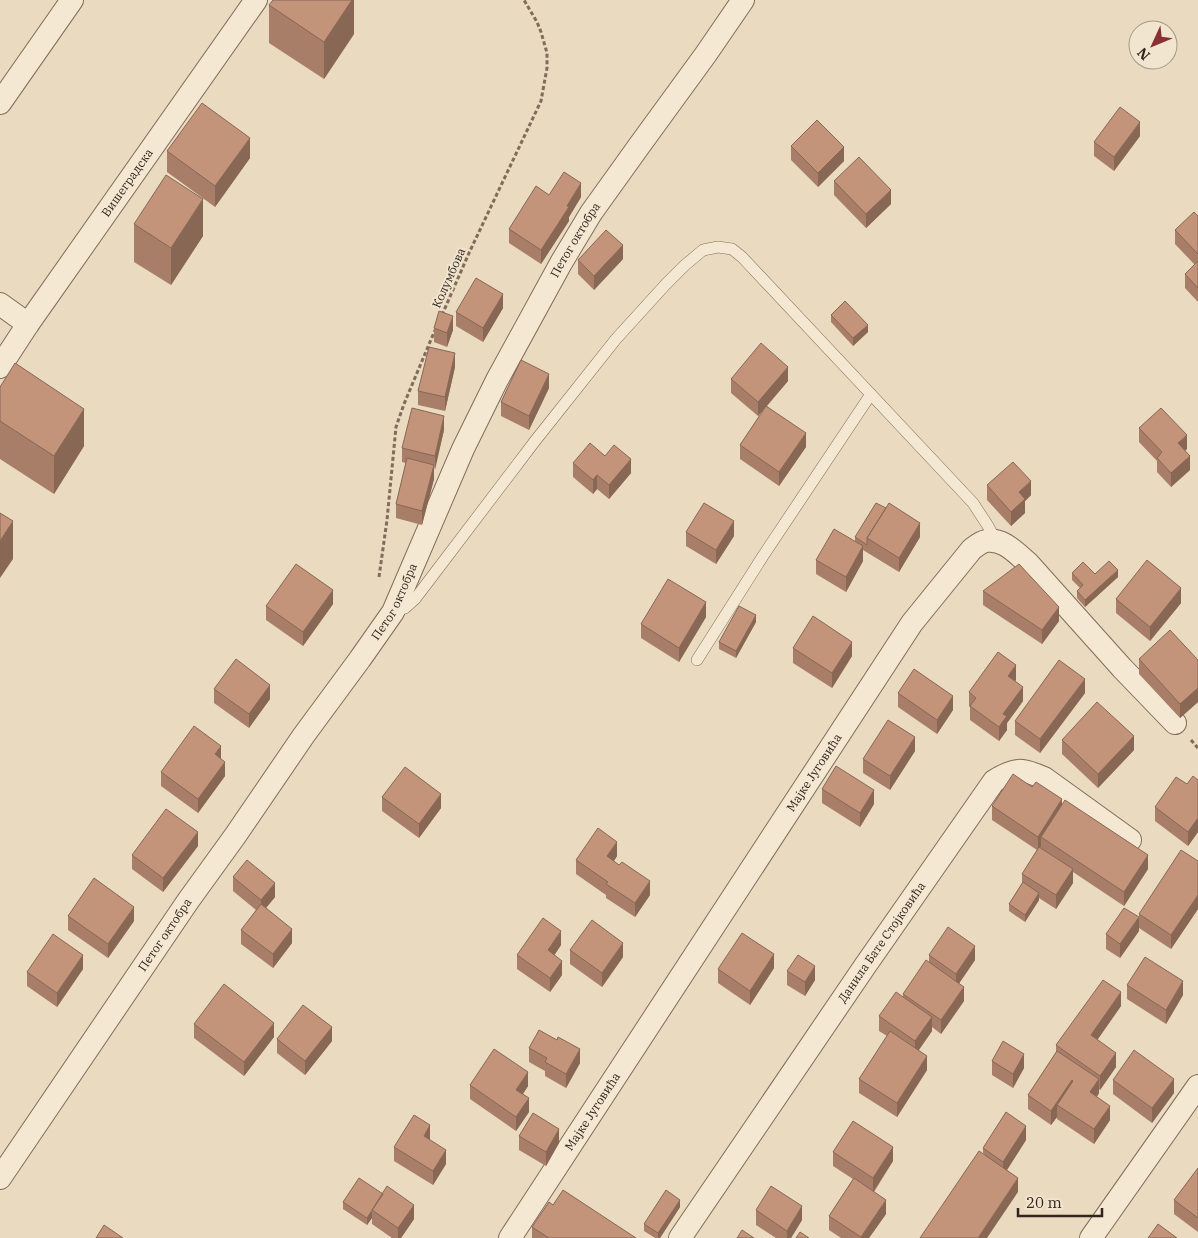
<svg xmlns="http://www.w3.org/2000/svg" width="1198" height="1238" font-family="'IBM Plex Serif',serif">
  <rect width="100%" height="100%" fill="#e9dac0"/>
  <g fill="none" stroke-linecap="round" stroke-linejoin="round">
    <g stroke="#806c5a" stroke-width="12">
      <path id="lane" d="M395,611L405,608L415,599L535,441L616,339L666,284L684,266L703,250L718,247L732,249L742,257L973,503L988,526L996,541
        M697,660L763,556L871,394"/>
    </g>
    <g stroke="#806c5a" stroke-width="24">
      <g id="street">
        <path d="M0,103L72,0"/>
        <path d="M0,304L28,324"/>
        <path id="s1" d="M0,367L28,324L256,0"/>
        <path id="s2" d="M0,1178L188,901L235,836L304,735L360,659L393,612L463,449L497,380L561,263L591,213L639,146L706,54L743,0"/>
        <path id="s3" d="M510,1238L912,623L972,549C976,546 981,542 986,541C1003,538 1016,553 1028,563L1122,668L1175,723"/>
        <path id="s4" d="M680,1238L865,966L994,781C1015,768 1021,768 1044,778L1130,840"/>
        <path d="M1091,1238L1198,1086"/>
      </g>
    </g>
    <path stroke="#806c5a" stroke-width="3" stroke-dasharray="4 2.5" stroke-linecap="butt" d="M442,315L469,253L541,101L547,68V53L541,32L537,22L524,0
      M379,577L387,520L396,427L404,404L435,330
      M1191,740L1198,748"/>
    <use href="#lane" stroke="#f5e8d2" stroke-width="11"/>
    <use href="#street" stroke="#f5e8d2" stroke-width="22"/>
  </g>
  <path fill="#a87e69" d="M354,0V34L324,79L269,43V5Z
    M1140,136L1114,171L1094,156V142Z
    M791,146L844,161L818,187L791,160Z
    M167,151L250,158L215,207L167,172Z
    M834,181L891,204L866,228L834,195Z
    M549,195L581,197L569,217V221L541,264L509,243V229Z
    M1198,216V302L1185,288V274L1195,265L1175,244V230Z
    M134,224L203,236L171,285L134,262Z
    M623,259L594,290L578,274V260Z
    M503,308L483,342L456,326V312Z
    M831,315L868,332L853,346L831,322Z
    M434,328L453,330L447,347L434,342Z
    M455,367L445,411L418,405V391Z
    M731,379L788,381L767,406L806,447L779,486L740,459V445L765,408L758,416L731,393Z
    M0,387L84,446L54,494L0,459Z
    M549,388L529,430L501,416V402Z
    M1139,428L1187,449L1185,450L1190,470L1171,487L1157,472V461L1139,442Z
    M444,430L434,470V479L422,525L396,518V504L406,463L402,462V448Z
    M605,456L631,473L609,499L597,489L593,494L573,477V463Z
    M987,485L1031,495L1025,501V513L1011,526L987,500Z
    M686,532L734,536L716,564L686,546Z
    M855,537H920L899,572L863,550V561L846,592L816,574V560L855,541Z
    M1072,573L1095,574L1118,577L1085,607L1077,598V591L1080,588L1072,580Z
    M983,591L1059,621L1042,644L983,605Z
    M1116,599L1181,603L1150,641L1116,613Z
    M333,604L303,646L266,620V606Z
    M706,617L679,662L641,638V624Z
    M756,622L736,658L719,649V642Z
    M793,648L852,656L832,688L793,663Z
    M1139,659L1198,660V702L1180,718L1139,674Z
    M1016,680L1015,681L1023,701L1007,723V730L999,741L970,720V707L969,706V692Z
    M214,689L270,699L249,728L214,703Z
    M898,693L953,710L937,734L898,707Z
    M1085,693L1040,753L1015,735V721Z
    M1062,740L1134,750L1098,788L1062,754Z
    M915,751L890,790L863,773V759Z
    M221,759L225,776L198,813L161,786V772Z
    M1198,780V832L1188,846L1155,821V807L1187,784Z
    M1032,787L1062,804L1148,869L1124,906L1073,872V883L1056,909L1039,898V900L1025,922L1009,911V904L1022,883V874L1037,850L992,820V806Z
    M822,789L874,804L860,827L822,803Z
    M382,797L441,808L419,838L382,811Z
    M198,846L163,892L132,869V855Z
    M617,856L614,861L619,865L650,895L635,917L606,898V895L576,874V860Z
    M1198,861V909L1171,949L1139,928V914Z
    M233,877L275,897L266,908L292,943L273,968L241,944V930L256,910L233,891Z
    M68,916L134,921L108,958L68,930Z
    M1139,931L1120,958L1106,949V934Z
    M561,945L554,955L562,975L550,992L517,969V955Z
    M570,950L623,957L602,987L570,964Z
    M929,955L975,960L959,983L964,1001L941,1034L932,1027V1031L919,1050L927,1070L897,1117L859,1093V1079L887,1036L879,1031V1016L903,997V994L929,963Z
    M774,968L750,1005L718,983V969Z
    M83,969L57,1007L27,986V972Z
    M787,971L815,980L805,996L787,985Z
    M1127,985L1183,995L1166,1024L1127,999Z
    M1121,1006L1097,1040L1116,1067L1100,1090L1099,1089V1093L1097,1097L1110,1120L1094,1144L1057,1119V1117L1051,1125L1028,1109V1095L1056,1052V1045Z
    M194,1024L274,1037L244,1076L194,1038Z
    M277,1039L332,1041L305,1075L277,1053Z
    M529,1048L580,1063L566,1088L545,1076V1071L529,1062Z
    M992,1061L1024,1068L1013,1088L992,1075Z
    M1113,1080L1174,1093L1152,1123L1113,1094Z
    M470,1085L528,1086L523,1094L529,1112L516,1131L470,1099Z
    M519,1136L559,1143L546,1166L519,1150Z
    M430,1139V1140L446,1164L433,1185L394,1161V1147Z
    M1026,1140L1007,1170L1018,1192L983,1153V1148Z
    M833,1152L893,1161L874,1192L886,1214L869,1238H841L829,1230V1216L853,1179L833,1166Z
    M1198,1168V1232L1174,1214V1200Z
    M383,1194L414,1219L401,1238H392L372,1224V1218L367,1225L343,1209V1202Z
    M553,1205L636,1238H532V1227Z
    M680,1207L660,1238H655L644,1231V1224Z
    M756,1210L802,1220L791,1238H776L756,1225Z"/>
  <path fill="#886755" d="M352,0H354V34L324,79V42Z
    M1140,122V136L1114,171V157Z
    M250,138V158L215,207V186Z
    M844,147V161L818,187V173Z
    M581,183V197L569,217V221L541,264V250L567,206Z
    M891,190V204L866,228V214Z
    M203,199V236L171,285V248Z
    M623,245V259L594,290V276Z
    M503,294V308L483,342V328Z
    M453,316V330L447,347V333Z
    M868,325V332L853,346V338Z
    M455,353V367L445,411V397Z
    M788,367V381L758,416V402Z
    M549,374V388L529,430V416Z
    M84,409V446L54,494V456Z
    M444,416V430L435,470V456Z
    M806,433V447L779,486V472Z
    M1187,435V449L1178,457V443Z
    M1190,456V470L1171,487V473Z
    M631,459V473L609,499V485Z
    M434,465V479L422,525V511Z
    M597,475V489L593,494V480Z
    M1031,481V495L1025,501V513L1011,526V512L1019,492Z
    M13,521V559L0,578V541Z
    M734,521V536L716,564V550Z
    M920,523V537L899,572V558Z
    M863,546V561L846,592V577Z
    M1118,570V577L1085,607V600Z
    M1181,588V603L1150,641V627Z
    M333,590V604L303,646V632Z
    M706,602V617L679,662V648Z
    M1059,607V621L1042,644V630Z
    M756,615V622L736,658V651Z
    M852,642V656L832,688V673Z
    M1016,665V680L1008,690V676Z
    M1085,679V693L1040,753V739Z
    M270,685V699L249,728V714Z
    M1023,687V701L1007,723V730L999,741V727L1003,714Z
    M1198,688V702L1180,718V704Z
    M953,696V710L937,734V720Z
    M1134,736V750L1098,788V774Z
    M915,737V751L890,790V776Z
    M221,746V760L215,754Z
    M225,762V776L198,813V799Z
    M874,790V804L860,827V813Z
    M441,794V808L419,838V824Z
    M1062,799V813L1041,837V846L1038,851V837Z
    M1198,818V832L1188,846V832Z
    M198,832V846L163,892V878Z
    M617,842V856L607,871V856Z
    M1148,855V869L1124,906V892Z
    M1073,869V883L1056,909V895Z
    M650,881V895L635,917V903Z
    M275,883V897L261,914V900Z
    M1039,893V900L1025,922V915Z
    M1198,895V909L1171,949V935Z
    M134,907V921L108,958V944Z
    M1139,917V931L1120,958V944Z
    M292,929V943L273,968V954Z
    M561,931V945L548,965V950Z
    M623,943V957L602,987V973Z
    M975,946V960L956,988V974Z
    M774,954V968L750,1005V991Z
    M83,955V969L57,1007V993Z
    M562,961V975L550,992V978Z
    M815,966V980L805,996V982Z
    M1183,981V995L1166,1024V1010Z
    M964,987V1001L941,1034V1020Z
    M1121,992V1006L1091,1049V1035Z
    M932,1017V1031L915,1055V1041Z
    M274,1023V1037L244,1076V1062Z
    M332,1027V1041L305,1075V1061Z
    M580,1049V1063L566,1088V1074Z
    M1116,1053V1067L1100,1090V1076Z
    M1024,1054V1068L1013,1088V1074Z
    M927,1056V1070L897,1117V1103Z
    M528,1072V1086L516,1104V1090Z
    M1099,1079V1093L1090,1107V1092Z
    M1174,1079V1093L1152,1123V1108Z
    M1072,1080V1094L1057,1105V1117L1051,1125V1111Z
    M529,1098V1112L516,1131V1117Z
    M1110,1106V1120L1094,1144V1129Z
    M430,1125V1139L424,1150V1136Z
    M1026,1126V1140L1003,1176V1162Z
    M559,1129V1143L546,1166V1152Z
    M893,1147V1161L873,1192V1178Z
    M446,1150V1164L433,1185V1171Z
    M1018,1178V1192L987,1238H978Z
    M680,1200V1207L660,1238H658V1233Z
    M886,1200V1214L869,1238H861Z
    M414,1205V1219L401,1238H398V1228Z
    M802,1206V1220L791,1238H787V1231Z
    M372,1211V1218L367,1225V1218Z"/>
  <path fill="#c3937a" stroke="#886755" d="M273,0H352L324,42L269,5Z
    M202,103L250,138L215,186L167,151Z
    M1120,107L1140,122L1114,157L1094,142Z
    M817,120L844,147L818,173L791,146Z
    M859,157L891,190L866,214L834,181Z
    M564,172L581,183L567,206L569,207L541,250L509,229L536,186L549,195Z
    M166,175L203,199L171,248L134,224Z
    M1194,212L1198,216V254L1175,230Z
    M606,230L623,245L594,276L578,260Z
    M1198,261V288L1185,274Z
    M476,278L503,294L483,328L456,312Z
    M845,301L868,325L853,338L831,315Z
    M439,311L453,316L447,333L434,328Z
    M761,343L788,367L758,402L731,379Z
    M429,347L455,353L445,397L418,391Z
    M521,360L549,374L529,416L501,402Z
    M15,363L84,409L54,456L0,421V387Z
    M766,406L806,433L779,472L740,445Z
    M412,408L444,416L435,456L402,448Z
    M1161,408L1187,435L1178,443L1190,456L1171,473L1157,458L1162,452L1139,428Z
    M590,443L605,456L614,445L631,459L609,485L597,475L593,480L573,463Z
    M407,458L434,465L422,511L396,504Z
    M1013,462L1031,481L1019,492L1025,499L1011,512L987,485Z
    M704,503L734,521L716,550L686,532Z
    M876,503L886,508L867,538V545L855,537Z
    M889,503L920,523L899,558L867,538Z
    M0,513L13,521L0,541Z
    M834,529L863,546L846,577L816,560Z
    M1147,560L1181,588L1150,627L1116,599Z
    M1109,561L1118,570L1085,600L1077,591L1083,585L1072,573L1083,562L1095,574Z
    M296,564L333,590L303,632L266,606Z
    M1019,564L1059,607L1042,630L983,591Z
    M668,579L706,602L679,648L641,624Z
    M739,606L756,615L736,651L719,642Z
    M813,616L852,642L832,673L793,648Z
    M1170,630L1198,660V688L1180,704L1139,659Z
    M998,652L1016,665L1008,676L1023,687L1003,714L1007,716L999,727L970,706L976,698L969,692Z
    M236,659L270,685L249,714L214,689Z
    M1059,660L1085,679L1040,739L1015,721Z
    M914,669L953,696L937,720L898,693Z
    M1097,702L1134,736L1098,774L1062,740Z
    M888,720L915,737L890,776L863,759Z
    M194,726L221,746L215,754L225,762L198,799L161,772Z
    M836,766L874,790L860,813L822,789Z
    M405,767L441,794L419,824L382,797Z
    M1013,774L1032,787L1036,782L1062,799L1038,837L992,806Z
    M1193,776L1198,780V818L1188,832L1155,807L1176,777L1187,784Z
    M1065,800L1148,855L1124,892L1041,837Z
    M166,809L198,832L163,878L132,855Z
    M598,828L617,842L607,856L619,865L622,862L650,881L635,903L606,884L608,882L576,860Z
    M1039,847L1073,869L1056,895L1022,874Z
    M1181,850L1198,861V895L1171,935L1139,914Z
    M247,860L275,883L261,900L233,877Z
    M94,878L134,907L108,944L68,916Z
    M1023,882L1039,893L1025,915L1009,904Z
    M261,904L292,929L273,954L241,930Z
    M1124,908L1139,917L1120,944L1106,934Z
    M543,918L561,931L548,950L562,961L550,978L517,955Z
    M592,920L623,943L602,973L570,950Z
    M948,927L975,946L956,974L929,955Z
    M742,933L774,954L750,991L718,969Z
    M53,934L83,955L57,993L27,972Z
    M798,955L815,966L805,982L787,971Z
    M1145,957L1183,981L1166,1010L1127,985Z
    M926,960L964,987L941,1020L903,994Z
    M1103,980L1121,992L1091,1035L1116,1053L1100,1076L1056,1045Z
    M224,984L274,1023L244,1062L194,1024Z
    M896,992L932,1017L915,1041L879,1016Z
    M303,1005L332,1027L305,1061L277,1039Z
    M539,1030L557,1040L558,1037L580,1049L566,1074L545,1062L547,1058L529,1048Z
    M890,1031L927,1056L897,1103L859,1079Z
    M1003,1041L1024,1054L1013,1074L992,1061Z
    M494,1049L528,1072L516,1090L529,1098L516,1117L470,1085Z
    M1134,1050L1174,1079L1152,1108L1113,1080Z
    M1057,1051L1099,1079L1090,1092L1110,1106L1094,1129L1057,1105L1073,1081L1072,1080L1051,1111L1028,1095Z
    M1006,1112L1026,1126L1003,1162L983,1148Z
    M533,1113L559,1129L546,1152L519,1136Z
    M414,1115L430,1125L424,1136L446,1150L433,1171L394,1147Z
    M853,1121L893,1147L873,1178L833,1152Z
    M979,1151L1018,1178L978,1238H920Z
    M1198,1168V1218L1174,1200Z
    M359,1178L383,1194L367,1218L343,1202Z
    M854,1178L886,1200L861,1237L829,1216Z
    M387,1186L414,1205L398,1228L372,1210Z
    M771,1186L802,1206L787,1231L756,1210Z
    M563,1190L636,1238H549L532,1227L549,1202L553,1205Z
    M666,1190L680,1200L658,1233L644,1224Z
    M1158,1224L1177,1238H1148Z
    M104,1225L123,1238H96Z
    M742,1230L754,1238H737Z
    M800,1232L809,1238H796Z"/>
  <g text-anchor="middle" stroke-width="4" stroke-linejoin="round" paint-order="stroke">
    <g font-size="12" fill="#31251d" stroke="#f1e5cf">
      <text dy="4" stroke="none"><textPath href="#s1" startOffset="224">Вишеградска</textPath></text>
      <text dy="4" stroke="none"><textPath href="#s2" startOffset="1104">Петог октобра</textPath></text>
      <text transform="translate(449 278) rotate(-66)" y="4">Колумбова</text>
      <text dy="4" stroke="none"><textPath href="#s2" startOffset="699">Петог октобра</textPath></text>
      <text dy="4" stroke="none"><textPath href="#s3" startOffset="556">Мајке Југовића</textPath></text>
      <text dy="4" stroke="none"><textPath href="#s2" startOffset="294">Петог октобра</textPath></text>
      <text dy="4" stroke="none"><textPath href="#s4" startOffset="358">Данила Бате Стојковића</textPath></text>
      <text dy="4" stroke="none"><textPath href="#s3" startOffset="151">Мајке Југовића</textPath></text>
    </g>
  </g>
  <g transform="translate(1153 45) rotate(226)"><circle r="24" fill="#f1e5cf" stroke="#a49888"/>
  <path d="M0-4L9 19L0 12L-9 19Z" fill="#893037"/>
  <text y="-8" font-size="14" font-weight="bold" text-anchor="middle" fill="#31251d">N</text>
  </g>
  <path d="M1018 1208v8h84v-8" fill="none" stroke="#31251d" stroke-width="2.5"/>
  <text x="1026" y="1208" font-size="15" fill="#31251d" stroke="#f1e5cf" stroke-width="4" paint-order="stroke">20 m</text>
</svg>
